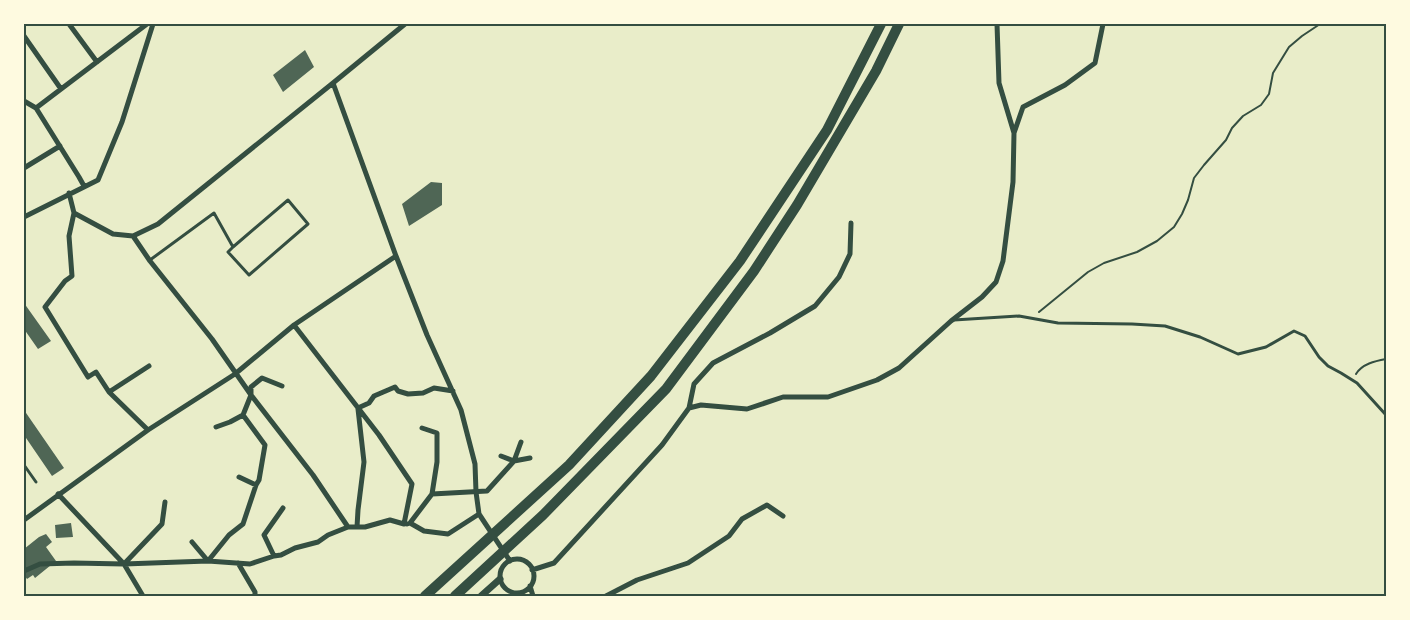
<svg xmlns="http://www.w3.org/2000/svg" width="1410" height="620" font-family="'Exo 2',sans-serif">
  <rect width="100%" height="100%" fill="#e9edc9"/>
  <path fill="#4f6655" d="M305,50L314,67L283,92L273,75Z
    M431,182L442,183V205L409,226L402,204Z
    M24,303L51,341L38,349L24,329Z
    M24,410L64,468L52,476L24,435Z
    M71,523L73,537L56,538L55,525Z
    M46,534L52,542L46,547L56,561L35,578L33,575L27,579L24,575V549L39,537Z"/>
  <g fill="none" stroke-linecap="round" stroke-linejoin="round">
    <path stroke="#344e41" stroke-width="2" d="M1039,312L1088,272L1104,263L1137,252L1157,241L1174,227L1182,214L1188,200L1194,178L1204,165L1226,140L1232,128L1243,116L1261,105L1269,94L1273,73L1289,47L1302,36L1320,24
      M1356,374C1362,364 1375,361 1386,359"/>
    <path stroke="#344e41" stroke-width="3" d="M150,260L214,213L233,247L228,252L249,275L308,224L288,200L233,247
      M954,320L1019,316L1058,323L1132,324L1165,326L1200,337L1238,354L1266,347L1294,331L1305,336L1319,357L1328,366L1341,373L1357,383L1386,415
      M24,465L36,482"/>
    <path stroke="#344e41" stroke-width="5" d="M69,24L97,62
      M997,24L999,83L1014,133
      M24,36L61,89
      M333,83L396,256L427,335L461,410L475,464L476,492L479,514L510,561
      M24,101L36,108L79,177L84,186
      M36,108L147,24
      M24,168L60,146
      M69,193L74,213L113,234L133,236L158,224L333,83L405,24
      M74,213L69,236L72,276L65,281L45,307L88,377L96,372L109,392L148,430
      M24,217L98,180L122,122L153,24
      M133,236L150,261L212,339L251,395L313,475L348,527
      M109,392L149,366
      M358,408L369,403L374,396L395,387L398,391L408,394L423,393L434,388L453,391
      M689,408L694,384L713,363L770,333L815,306L839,277L850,254L851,223
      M216,427L230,422L243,415
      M422,428L437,433V462L432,494
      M521,442L514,461L530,458
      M239,477L256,485
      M58,494L124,564L143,596
      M24,520L148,430L235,374L294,325L396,256
      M410,523L432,494L487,491L514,461L501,456
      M407,524L410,523L424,531L448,534L479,514
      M355,527H357L358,510L364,462L358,409
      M192,542L208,561L229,535L243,524L256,485L259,480L265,445L243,415L251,395V387L262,378L282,386
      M274,556L264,535L283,508
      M500 576a17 17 0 1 1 34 0a17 17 0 1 1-34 0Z
      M238,563L255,592V596
      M124,564L162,524L165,502
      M532,570L554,563L662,445L689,408L701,405L747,409L783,397H828L877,380L899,368L951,321L982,297L996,282L1003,261L1013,182L1014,133L1023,107L1065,85L1095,63L1103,24
      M24,571L40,564L74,563L124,564L208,561L250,564L274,556L281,555L295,548L318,542L328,535L348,527H365L390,520L404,524L412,484L379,435L294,325
      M530,586L533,596
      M606,596L637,580L688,563L729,536L742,519L767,505L783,516"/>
    <path stroke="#344e41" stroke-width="7" d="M481,596L500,579"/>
    <path stroke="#344e41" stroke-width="10" d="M425,596L569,465L651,376L740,261L827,130L881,24
      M455,596L543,515L666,389L754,271L797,205L876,71L899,24"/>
  </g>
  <rect width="1410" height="620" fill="none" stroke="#fefae0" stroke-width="50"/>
  <rect x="25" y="25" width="1360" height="570" fill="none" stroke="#344e41" stroke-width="2"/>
</svg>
